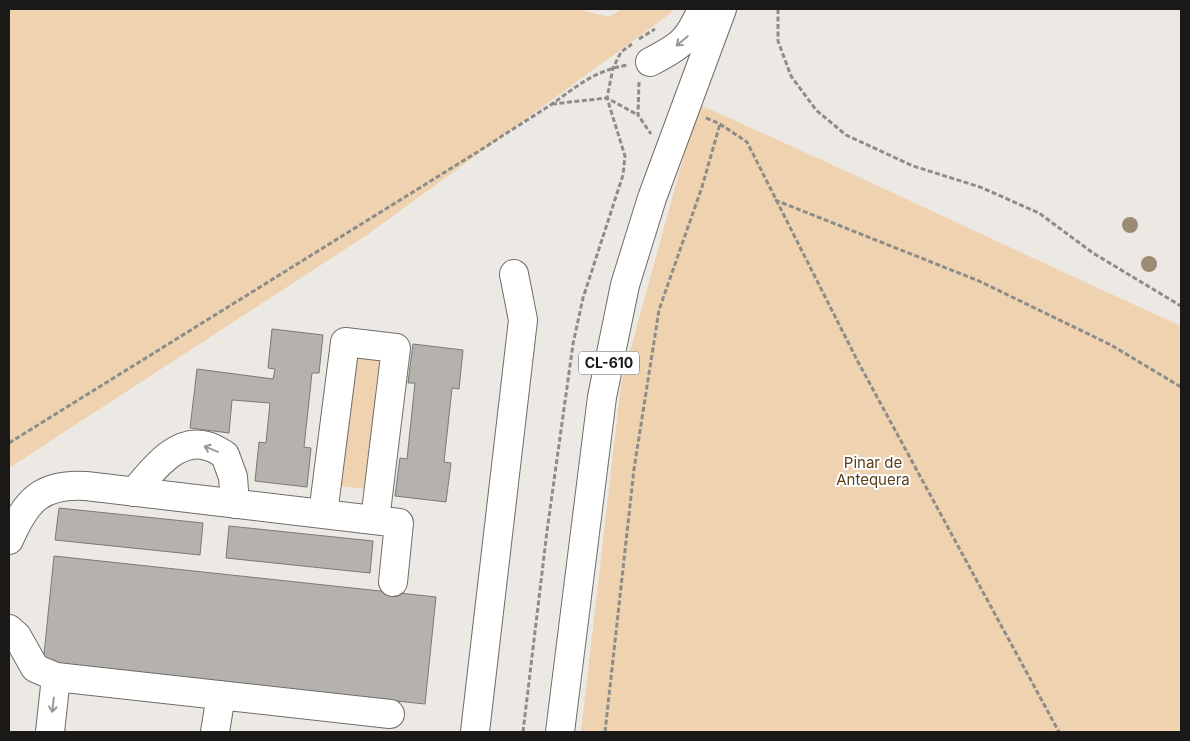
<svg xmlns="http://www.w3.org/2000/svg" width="1190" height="741" font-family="Inter,sans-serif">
  <rect width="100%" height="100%" fill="#ece9e5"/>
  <path fill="#efd2b0" d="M9,9H577L609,17L622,9H672L671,13L367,235L9,468Z
    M698,104C860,176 1020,253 1181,326V732H581L621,384Z
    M355,351L386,355L368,489L338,486Z"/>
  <path fill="#b5b2ae" stroke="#7b7875" d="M272,329L323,335L319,373H312L304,447L311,448L307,487L255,481L259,442L266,443L270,403L232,400L229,433L190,428L197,369L273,379L275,369L268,368Z
    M413,344L463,350L459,389L452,388L444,462L451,463L446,502L395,496L400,458L407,459L415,383H408Z
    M59,508L203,523L200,555L55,540Z
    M229,526L373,541L370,573L226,558Z
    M54,556L436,597L425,704L43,664Z"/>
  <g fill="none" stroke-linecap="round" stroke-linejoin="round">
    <g stroke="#6f6c69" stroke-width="30">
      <path id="minor" d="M134,492C152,471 176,437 207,446C213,447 220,452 225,455L233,477L235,504
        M323,514L345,342L396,348L375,520
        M9,540C26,501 41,483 86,486L399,523L393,582
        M9,629L17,636L35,668L56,677L390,714
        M50,732L56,677
        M215,732L221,695
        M475,732L523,320L514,274"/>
    </g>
    <g stroke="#6f6c69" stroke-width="30">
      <path id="major" d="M650,62C681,46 688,41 702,9
        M560,732L602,397L625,285L652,198L722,9"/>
    </g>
    <path stroke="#8e8c89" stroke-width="3" stroke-dasharray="5 2.5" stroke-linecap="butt" d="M778,9V41L791,76L816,110L846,135L913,166L980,187L1039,213L1093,253L1181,306
      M639,39L655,29
      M639,82L638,115L651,134
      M552,104L607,98L638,115
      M706,118L720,124L747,142L857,360L1059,732
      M775,200L979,281L1111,345L1181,387
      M9,443L487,146C508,132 529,119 549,106C577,87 592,71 628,65
      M523,732L547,531L573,344L583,298L623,175L625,156L607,98L613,68L621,52L632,44
      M605,732L634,469L659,310L702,187L720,124"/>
    <use href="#minor" stroke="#fff" stroke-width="28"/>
    <use href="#major" stroke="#fff" stroke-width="28"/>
  </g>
  <g fill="#9c8b74">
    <circle cx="1130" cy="225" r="8"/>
    <circle cx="1149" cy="264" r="8"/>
  </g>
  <defs><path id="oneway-shaft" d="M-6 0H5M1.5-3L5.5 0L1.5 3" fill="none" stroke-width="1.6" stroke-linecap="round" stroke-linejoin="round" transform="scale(1.25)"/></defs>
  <g stroke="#989897">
    <use href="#oneway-shaft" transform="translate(682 41) rotate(140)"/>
    <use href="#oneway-shaft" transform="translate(211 449) rotate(-158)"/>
    <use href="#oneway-shaft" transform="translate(53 705) rotate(96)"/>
  </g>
  <g text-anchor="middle" stroke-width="4" stroke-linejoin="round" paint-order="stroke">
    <rect fill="#fff" stroke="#5f5e5d" stroke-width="1" x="579" y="351.5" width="60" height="23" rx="4"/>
    <g font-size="14" font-weight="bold" fill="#1a1917">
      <text x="609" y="368">CL-610</text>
    </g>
    <g font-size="15" fill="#5b3e18" stroke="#fff">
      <text x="873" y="468">Pinar de<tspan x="873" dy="17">Antequera</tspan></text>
    </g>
  </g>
  <rect width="1190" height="741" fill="none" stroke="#1a1917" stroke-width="20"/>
</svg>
